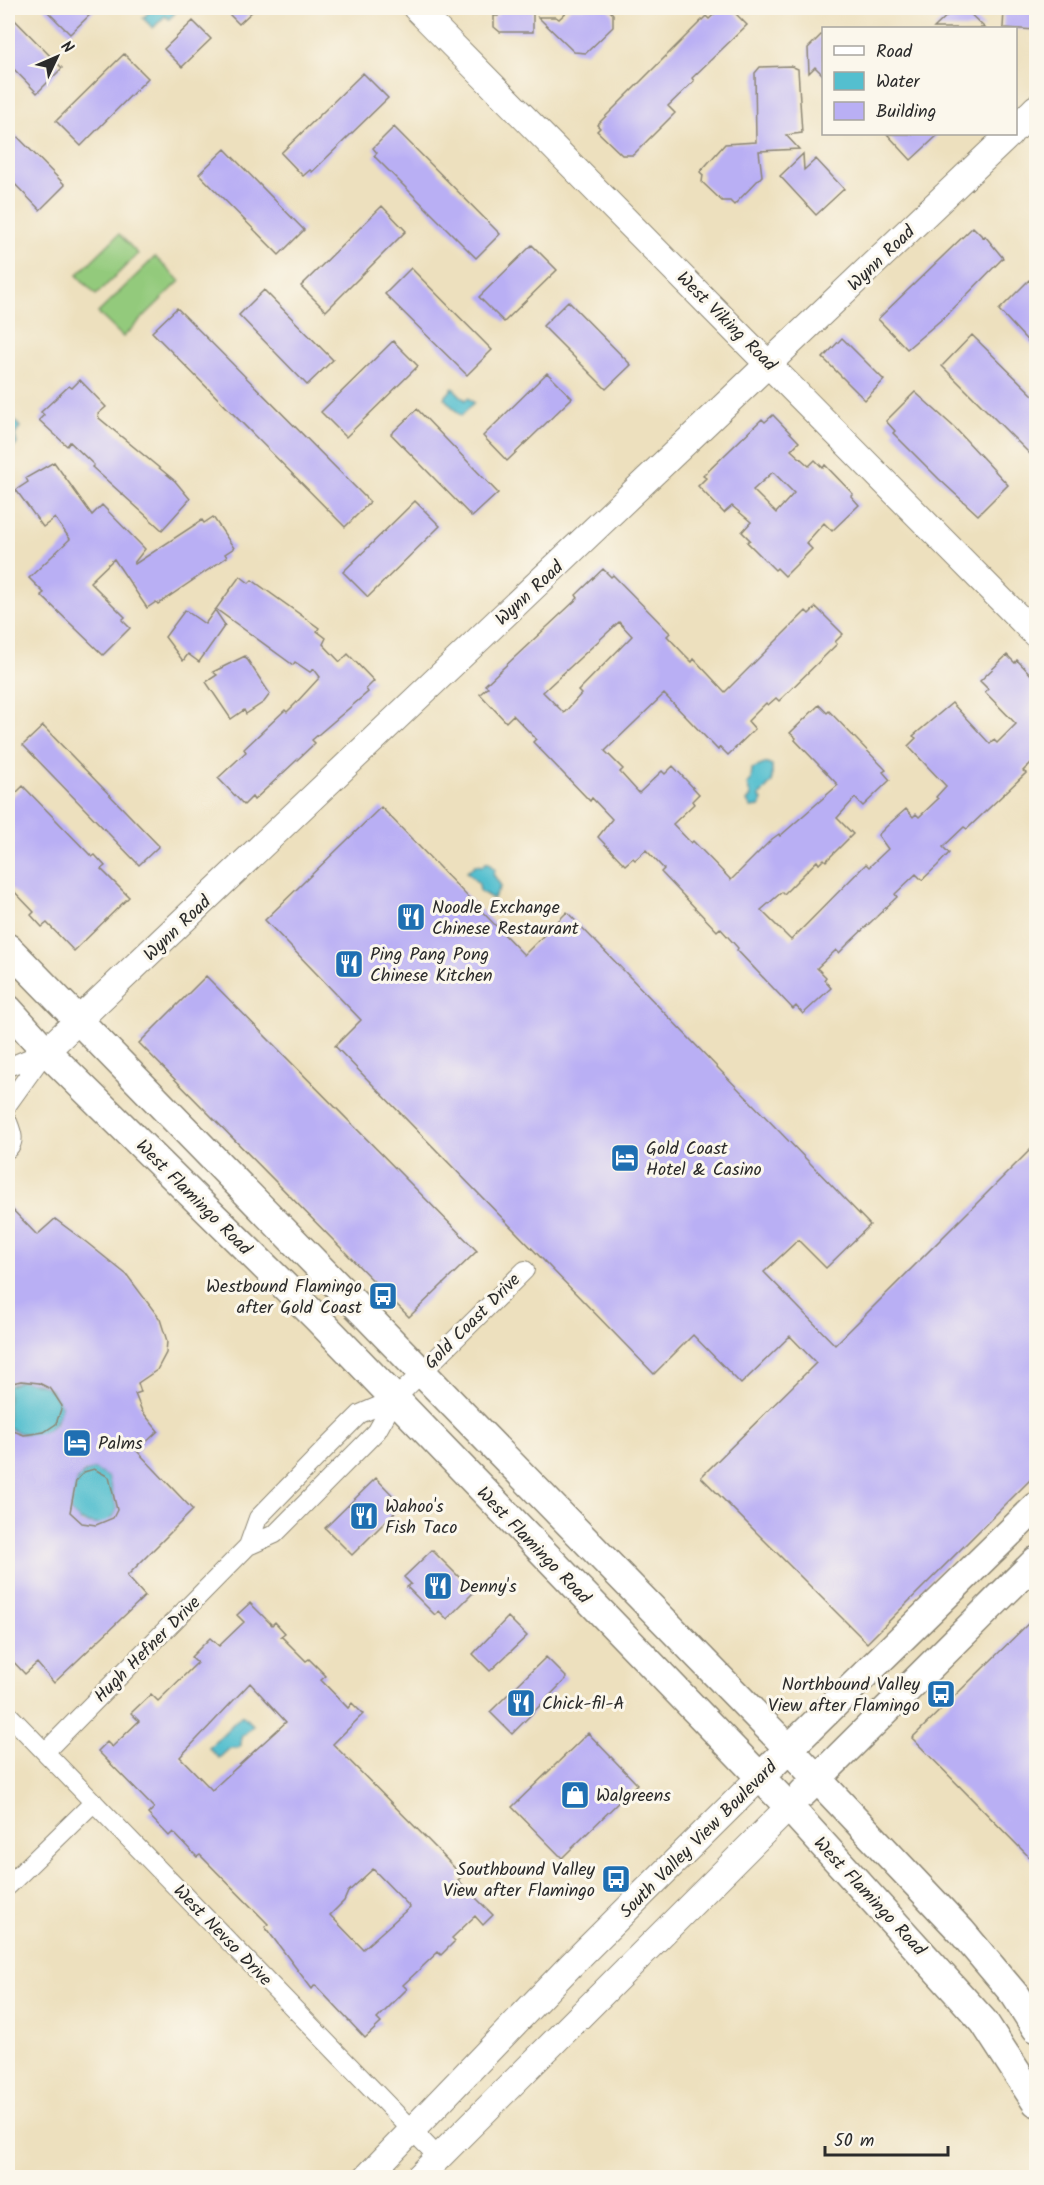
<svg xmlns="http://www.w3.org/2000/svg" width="1044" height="2185" font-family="Kalam,sans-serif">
  <rect width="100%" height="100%" fill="#fbf7ec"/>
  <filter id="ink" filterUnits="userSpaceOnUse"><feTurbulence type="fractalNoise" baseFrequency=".0167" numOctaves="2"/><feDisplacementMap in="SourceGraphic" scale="12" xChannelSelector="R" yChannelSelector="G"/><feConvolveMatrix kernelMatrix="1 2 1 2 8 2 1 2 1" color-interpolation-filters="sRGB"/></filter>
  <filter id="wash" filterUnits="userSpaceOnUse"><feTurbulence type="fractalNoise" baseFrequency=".008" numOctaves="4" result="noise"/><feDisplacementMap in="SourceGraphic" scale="24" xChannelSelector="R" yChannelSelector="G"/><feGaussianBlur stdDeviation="1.35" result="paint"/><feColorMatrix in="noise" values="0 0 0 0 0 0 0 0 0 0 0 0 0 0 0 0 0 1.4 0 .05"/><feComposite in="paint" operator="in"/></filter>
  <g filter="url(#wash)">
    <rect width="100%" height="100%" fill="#ede0be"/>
    <path fill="#93ca7c" stroke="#5f7a54" stroke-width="1.5" d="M119,234L138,254L96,295L77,275Z
      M155,257L180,281L123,337L98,313Z"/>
    <path fill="#54bfcf" stroke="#40757d" stroke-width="1.5" d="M153,8H170L175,13L169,19L165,16L153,28L143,18Z
      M453,388L465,400L468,398L474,403L461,416L444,398Z
      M14,420L20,427L15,435L17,444L10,450L8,457V422Z
      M767,763L772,765V782L759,796L762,800L760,807L751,808L747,801L751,796L747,785L751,780L752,769Z
      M487,862L495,870L493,874L501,886L493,899L480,891L479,884L467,872L475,865L482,866Z
      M21,1381C46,1383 50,1386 62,1406C56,1435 31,1442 8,1427V1386Z
      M94,1469L109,1477L117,1510C108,1531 82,1526 70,1512C72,1493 72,1475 94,1469Z
      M242,1715L253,1726L241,1737V1745L238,1748H230L219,1758L209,1748Z"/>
    <g id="blocks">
      <path fill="#b9aff4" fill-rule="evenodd" d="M44,8H97L70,34Z
        M223,8H256L239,24Z
        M498,8H533V32H500L494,27V16H498Z
        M571,8H607L613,14V27L586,53L574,52L538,17H556L559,19Z
        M721,8H730L747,25L692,78L694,81L668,106L675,113L633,155H622L597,131L600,128L597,125L706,16L709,19Z
        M955,8H964L985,28H934Z
        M1008,8H1036V30L1003,28L1004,10H1008Z
        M8,13L62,68L37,93L8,63Z
        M193,21L211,39L182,67L164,49Z
        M824,32V76L815,67L809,73L808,48Z
        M124,54L148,78L81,146L56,121Z
        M791,66L798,69L802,133L786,135L799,149L759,151L762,176L734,205L730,201H722L702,182L703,175L700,172L725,144L756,142L755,73L760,67Z
        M363,73L388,98L312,172L310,170L303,176L281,153Z
        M8,127L65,185L40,210L8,177Z
        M394,127L500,234L476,258L374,156L377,153L373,148Z
        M887,134H939L911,160Z
        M225,149L304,230L279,255L199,174Z
        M803,154L804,170L816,159L844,189L816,215L780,176Z
        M382,206L406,231L326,311L301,286Z
        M973,227L983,237L985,236L1003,258L949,313L907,349L878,319Z
        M532,245L557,270L504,322L479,297Z
        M411,268L492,350L467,375L385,294Z
        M1029,280L1036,287V350L999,310Z
        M264,290L333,360L307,385L239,315Z
        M568,301L631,365L606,389L543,326Z
        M177,308L370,502L345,527L152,332Z
        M972,335L1036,398V460L942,366Z
        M842,338L884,380L865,400L823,358Z
        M393,341L418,366L346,437L321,412Z
        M547,373L572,398L507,461L483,436Z
        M80,380L106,407L98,414L99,418L175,481L190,499L162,530L92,467L94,465L70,442L67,446L39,420L44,415L41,412L69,386L72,388Z
        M915,392L954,427L1008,485L978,515L939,479L893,433L895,431L886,421Z
        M417,409L498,493L472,517L391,434Z
        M773,415L799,442L791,450L809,466L815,460L823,468L825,465L853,494L851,496L859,505L832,531L824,523L806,543L812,549L785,576L777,568L775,570L747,542L750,540L742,532L751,522L732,506L724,513L698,486L706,478L703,476L762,419L765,422ZM773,472L794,493L776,513L753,490Z
        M54,462L92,515L102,505L145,549L134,563L135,564L202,520L204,523L213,517L234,548L225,554L227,557L158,604L156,602L147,608L114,559L90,582L125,617L122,620L130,628L103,655L41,595L44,593L29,578L70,539L55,518L43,527L16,490L28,482L26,478Z
        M415,501L440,526L368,597L343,572Z
        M603,569L611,577L613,575L670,633L667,636L684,654L692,662L694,659L725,692L806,611L809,614L816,607L843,634L835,642L837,644L779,701L776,698L768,705L766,703L748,721L755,729L728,755L720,747L718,750L664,694L605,751L623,769L620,772L639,793L662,771L665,774L673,766L699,794L692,801L694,804L673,824L691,843L693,841L731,880L772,839L779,834L780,836L838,785L795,740L796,738L790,733L819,705L827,713L829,711L886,770L883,772L890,780L863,806L855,798L837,818L853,834L826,861L824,859L819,864L817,861L784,894L782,892L761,910L791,940L866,864L869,867L888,849L878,835L889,824L906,809L913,817L916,814L919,817L938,799L936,797L946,786L908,746L916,738L913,736L952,703L990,744L994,740L997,743L1016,724L985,692L988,689L980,681L1007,655L1015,663L1017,660L1036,680V758L1023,771L1026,773L967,829L964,827L943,847L949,853L937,866L922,880L916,874L895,894L897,897L848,944L839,953L836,950L817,968L826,977L824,980L831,988L803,1014L796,1006L793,1009L737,950L738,948L720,928L717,931L661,872L664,869L646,850L635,860L633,858L625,865L598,837L612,819L592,798L590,801L533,742L536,739L513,715L506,722L480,694L488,687L485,685L578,598L576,595ZM619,622L632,636L578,691L581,694L564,713L543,692Z
        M240,576L249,583L252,580L319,628L317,631L326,638L323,644L340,662L348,654L374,681L366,689L368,692L312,740L315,743L297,760L254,800L252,797L244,805L218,778L246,752L244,749L285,710L287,712L296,703L320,677L314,669L310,672L295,662L293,665L216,609Z
        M185,610L205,624L215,610L225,625L199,662L188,654L183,661L165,637Z
        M245,656L270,694L264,702L246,714L244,710L231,719L206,682L217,675L213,672Z
        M43,726L159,846L139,865L23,745Z
        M23,786L92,857L95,855L105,866L101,869L129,897L74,951L47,923L42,927L31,915L34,912L8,885V801Z
        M381,807L524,955L567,912L870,1225L826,1268L798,1240L764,1272L835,1345L1036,1144V1474L867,1643L701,1477L816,1363L790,1336L741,1384L693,1335L654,1374L335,1046L361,1020L265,920Z
        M206,976L477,1251L409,1317L139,1043Z
        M8,1205L37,1235L55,1219L86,1242L127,1275L160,1319L167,1341L166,1353L157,1370L138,1383L141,1392L135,1394L142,1411L158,1431L137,1451L193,1510L127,1576L145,1596L54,1683L37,1663L25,1674L8,1656V1429L24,1435L44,1432L56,1424L62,1406L51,1389L39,1383L21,1381L8,1384ZM94,1469L109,1477L117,1510L113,1518L96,1525L82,1523L70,1512L76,1481L84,1472Z
        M376,1478L402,1505L352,1555L325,1528Z
        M432,1550L474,1592L447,1619L439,1611L435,1615L407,1587L411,1584L404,1577Z
        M250,1603L272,1625L275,1622L285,1633L281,1636L306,1661L309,1659L326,1676L321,1680L348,1708L352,1703L363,1714L333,1744L436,1848L462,1876L458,1880L493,1915L483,1925L475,1916L452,1938L455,1941L441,1955L438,1952L403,1985L407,1989L377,2019L381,2023L365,2038L315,1985L312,1989L265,1927L268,1924L200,1855L197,1857L173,1832L169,1836L148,1814L154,1808L98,1751L107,1742L112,1747L139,1721L131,1713L151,1694L158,1701L197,1663L191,1657L210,1638L219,1646L244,1622L237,1615ZM250,1683L286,1722L212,1790L180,1757ZM373,1869L410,1907L363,1949L330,1915L344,1901L348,1892Z
        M1036,1616V1864L912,1738Z
        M508,1617L527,1636L490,1671L473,1654Z
        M546,1657L567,1678L512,1734L490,1712Z
        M588,1733L637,1784L562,1858L512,1807Z"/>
    </g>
  </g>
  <g filter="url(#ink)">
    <use href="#blocks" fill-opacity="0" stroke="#8c8674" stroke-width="1.5"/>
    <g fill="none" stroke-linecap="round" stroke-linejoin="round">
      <g stroke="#8c8674" stroke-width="20">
        <path id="street" d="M8,1067L46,1051
          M8,1104L46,1051
          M8,1122C12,1132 16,1141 8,1149
          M248,1546L258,1518L328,1446L360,1414L395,1399
          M8,1714L438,2157
          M45,1752L248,1546L275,1534L377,1431L395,1399L525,1270
          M8,1886L94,1802"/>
      </g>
      <g stroke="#8c8674" stroke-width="28">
        <path id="secondary" d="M416,8L1036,635
          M1016,128L1036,108
          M46,1051L1010,134
          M366,2178L571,1965L759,1778
          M418,2178L789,1807"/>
      </g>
      <g stroke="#8c8674" stroke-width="31">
        <path id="primary" d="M8,948L789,1749L961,1931L1015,1995L1036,2028
          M8,1009L46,1051L318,1319L789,1807L984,2022L1036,2102
          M759,1778L1036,1507
          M803,1793L1036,1561"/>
      </g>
      <use href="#street" stroke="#fff" stroke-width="18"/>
      <use href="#secondary" stroke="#fff" stroke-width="26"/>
      <use href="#primary" stroke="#fff" stroke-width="28"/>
    </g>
  </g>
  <defs>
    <g id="restaurant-square" transform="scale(1.5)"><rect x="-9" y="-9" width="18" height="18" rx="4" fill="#1f6fb2" stroke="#fbf7ec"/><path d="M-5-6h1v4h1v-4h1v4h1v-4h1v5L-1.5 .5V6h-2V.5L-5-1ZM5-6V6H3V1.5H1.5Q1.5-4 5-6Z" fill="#fff"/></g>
    <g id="hotel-square" transform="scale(1.5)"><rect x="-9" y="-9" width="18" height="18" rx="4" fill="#1f6fb2" stroke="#fbf7ec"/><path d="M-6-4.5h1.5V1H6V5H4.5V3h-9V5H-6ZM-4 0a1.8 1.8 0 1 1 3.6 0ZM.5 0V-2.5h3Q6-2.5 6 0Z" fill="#fff"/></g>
    <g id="bus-square" transform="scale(1.5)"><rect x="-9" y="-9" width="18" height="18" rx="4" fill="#1f6fb2" stroke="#fbf7ec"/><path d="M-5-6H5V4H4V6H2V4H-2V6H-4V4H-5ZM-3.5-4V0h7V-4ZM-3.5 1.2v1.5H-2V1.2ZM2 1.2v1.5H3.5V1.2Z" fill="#fff"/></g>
    <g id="shop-square" transform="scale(1.5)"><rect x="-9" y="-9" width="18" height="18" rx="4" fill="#1f6fb2" stroke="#fbf7ec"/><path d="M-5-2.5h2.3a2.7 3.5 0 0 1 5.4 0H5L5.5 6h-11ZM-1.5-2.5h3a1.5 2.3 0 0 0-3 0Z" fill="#fff"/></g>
  </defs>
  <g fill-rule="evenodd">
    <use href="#restaurant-square" x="411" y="917"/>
    <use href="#restaurant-square" x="349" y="964"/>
    <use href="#hotel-square" x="625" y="1158"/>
    <use href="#bus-square" x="383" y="1296"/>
    <use href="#hotel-square" x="77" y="1443"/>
    <use href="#restaurant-square" x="364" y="1516"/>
    <use href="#restaurant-square" x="438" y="1586"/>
    <use href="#bus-square" x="941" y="1694"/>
    <use href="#restaurant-square" x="521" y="1703"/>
    <use href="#shop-square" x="575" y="1795"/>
    <use href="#bus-square" x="616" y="1879"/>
  </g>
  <g text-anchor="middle" stroke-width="6" stroke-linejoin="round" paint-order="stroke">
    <g font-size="18" fill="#2b2b2b" stroke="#fbf7ec">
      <text transform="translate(881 258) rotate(-44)" y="6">Wynn Road</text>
      <text transform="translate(727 321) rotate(45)" y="6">West Viking Road</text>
      <text transform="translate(529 593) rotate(-43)" y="6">Wynn Road</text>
      <text transform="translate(177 928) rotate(-44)" y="6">Wynn Road</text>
      <text transform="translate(194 1197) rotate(45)" y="6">West Flamingo Road</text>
      <text transform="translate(472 1321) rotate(-45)" y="6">Gold Coast Drive</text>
      <text transform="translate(534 1545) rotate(46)" y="6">West Flamingo Road</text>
      <text transform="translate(147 1649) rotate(-45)" y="6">Hugh Hefner Drive</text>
      <text transform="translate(698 1839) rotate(-45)" y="6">South Valley View Boulevard</text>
      <text transform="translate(870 1896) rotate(47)" y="6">West Flamingo Road</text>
      <text transform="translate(223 1935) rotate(46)" y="6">West Nevso Drive</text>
    </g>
    <g font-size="18" fill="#2b2b2b" stroke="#fbf7ec" text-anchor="start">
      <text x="432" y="913">Noodle Exchange<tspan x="432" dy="21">Chinese Restaurant</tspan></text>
      <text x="370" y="960">Ping Pang Pong<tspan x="370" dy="21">Chinese Kitchen</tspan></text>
      <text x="646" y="1154">Gold Coast<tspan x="646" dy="21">Hotel &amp; Casino</tspan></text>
      <text x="362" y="1292" text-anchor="end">Westbound Flamingo<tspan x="362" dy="21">after Gold Coast</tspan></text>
      <text x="98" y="1449">Palms</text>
      <text x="385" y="1512">Wahoo's<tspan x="385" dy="21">Fish Taco</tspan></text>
      <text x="459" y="1592">Denny's</text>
      <text x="920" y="1690" text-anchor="end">Northbound Valley<tspan x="920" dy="21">View after Flamingo</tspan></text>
      <text x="542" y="1709">Chick-fil-A</text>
      <text x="596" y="1801">Walgreens</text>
      <text x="595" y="1875" text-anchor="end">Southbound Valley<tspan x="595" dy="21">View after Flamingo</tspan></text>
    </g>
  </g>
  <rect width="1044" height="2185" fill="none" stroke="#fbf7ec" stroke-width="30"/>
  <rect x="822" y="27" width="195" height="108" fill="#fbf7ec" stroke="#a8a59f" stroke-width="1.5"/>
  <rect x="834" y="46" width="30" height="9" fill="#ffffff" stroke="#a8a59f" stroke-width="1.5"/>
  <text x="876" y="57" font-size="18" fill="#2b2b2b">Road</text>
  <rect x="834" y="72" width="30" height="18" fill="#54bfcf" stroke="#a8a59f" stroke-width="1.5"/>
  <text x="876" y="87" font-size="18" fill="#2b2b2b">Water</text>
  <rect x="834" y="102" width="30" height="18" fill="#b9aff4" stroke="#a8a59f" stroke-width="1.5"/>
  <text x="876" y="117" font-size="18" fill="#2b2b2b">Building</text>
  <g transform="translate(57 57) rotate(46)" stroke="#fbf7ec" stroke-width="4.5" paint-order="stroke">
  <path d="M0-4.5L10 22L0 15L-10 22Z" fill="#2b2b2b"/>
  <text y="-9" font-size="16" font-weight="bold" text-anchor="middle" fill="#2b2b2b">N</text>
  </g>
  <path d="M825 2146v9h123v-9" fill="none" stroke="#2b2b2b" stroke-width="3"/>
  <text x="834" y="2146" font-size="18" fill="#2b2b2b" stroke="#fbf7ec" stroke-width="4.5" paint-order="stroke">50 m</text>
</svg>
